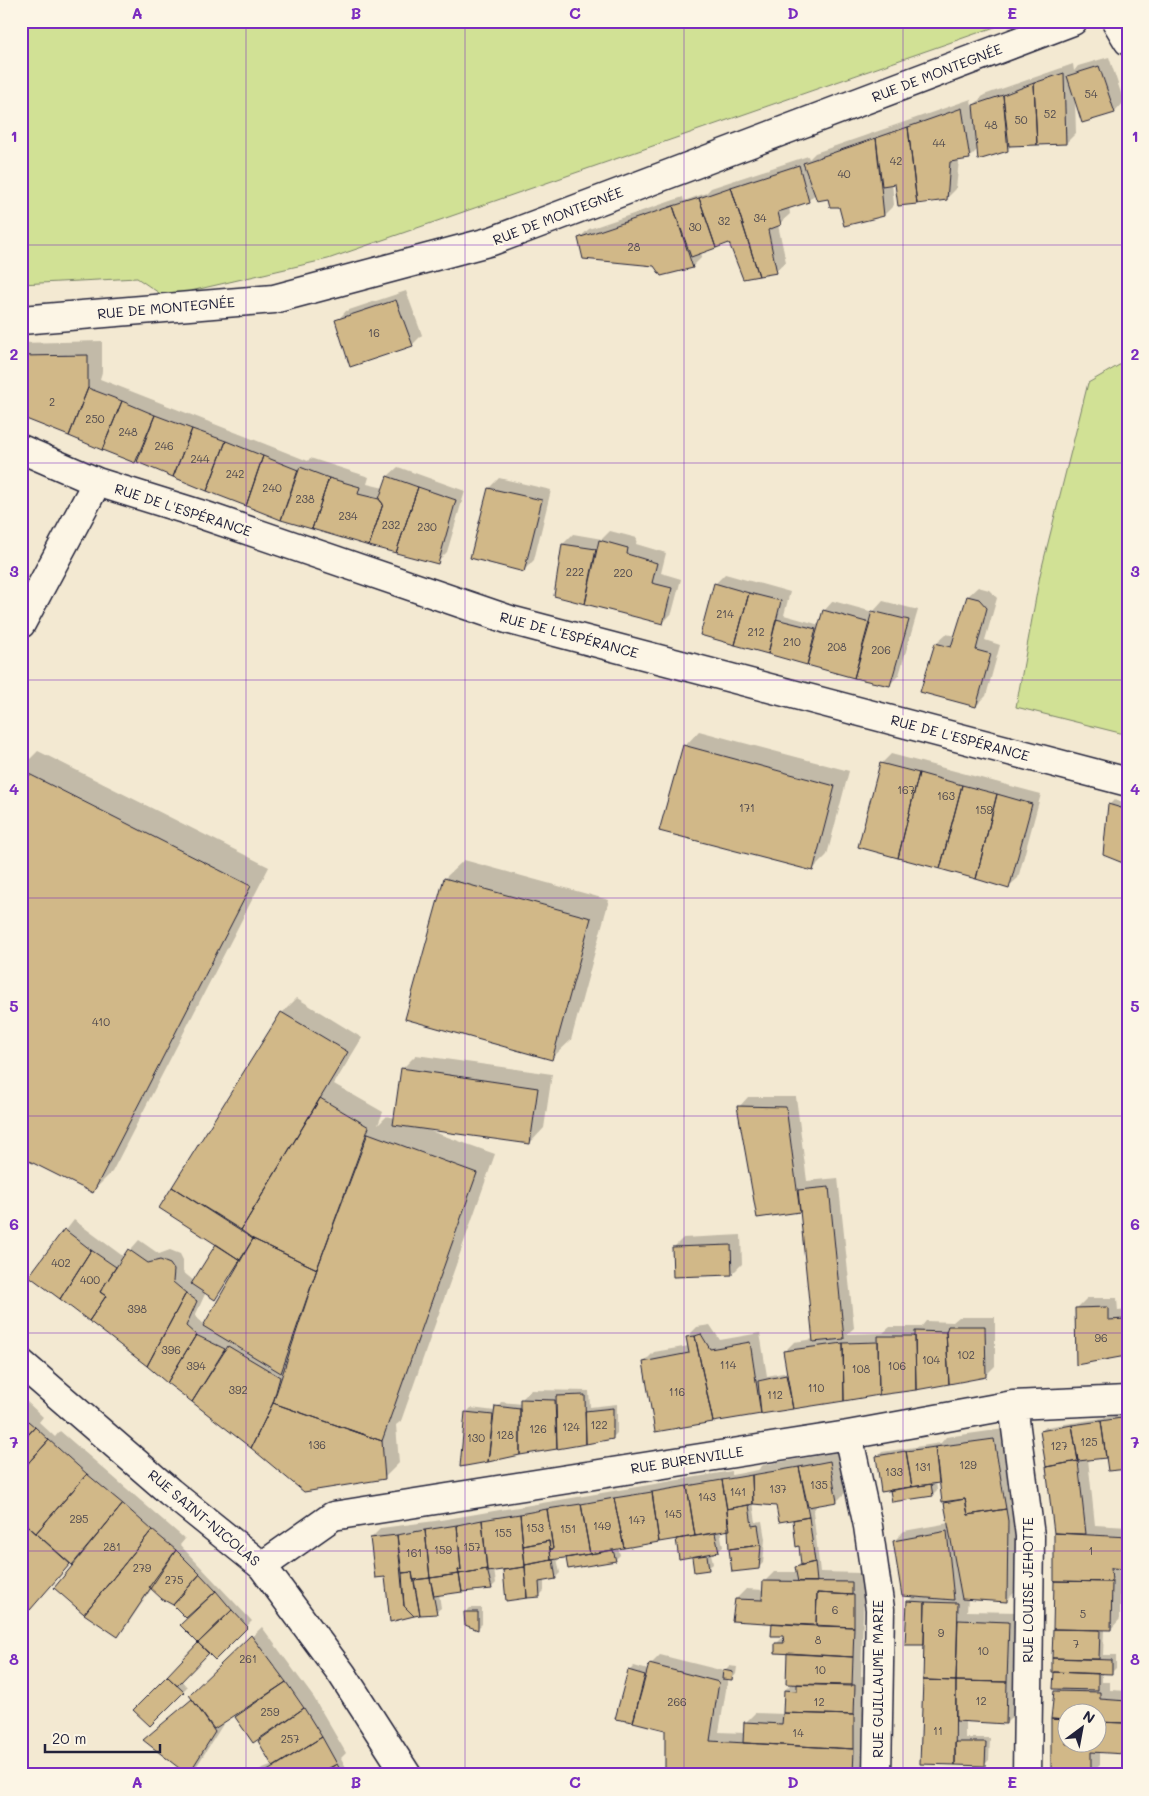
<svg xmlns="http://www.w3.org/2000/svg" width="1149" height="1796" font-family="Mali,sans-serif">
  <rect width="100%" height="100%" fill="#f3e9d2"/>
  <filter id="ink" filterUnits="userSpaceOnUse"><feTurbulence type="fractalNoise" baseFrequency=".02" numOctaves="2"/><feDisplacementMap in="SourceGraphic" scale="10" xChannelSelector="R" yChannelSelector="G"/><feConvolveMatrix kernelMatrix="1 2 1 2 8 2 1 2 1" color-interpolation-filters="sRGB"/></filter>
  <g filter="url(#ink)">
    <path fill="#d1e195" stroke="#7a8268" d="M21,21H1012L328,259L165,297L137,278L21,284Z
      M1128,360V735L1016,707L1040,575L1088,383Z"/>
    <path fill="#0003" fill-rule="evenodd" d="M1109,57L1124,102L1115,112L1082,122L1075,99L1076,133L1066,143L1012,145L1007,150L978,149L969,158L959,160L956,189L946,199L892,183L894,205L884,215L840,206L829,198L815,194L808,201L789,207L790,214L778,225L786,262L776,271L730,242L701,252L702,257L692,267L654,265L579,238L589,229L683,197L684,201L706,193L711,188L808,156L809,159L815,153L971,99L972,107L984,95L1073,64L1074,71L1078,66Z
      M406,291L422,335L412,345L337,321L346,311Z
      M102,341V372L100,379L308,461L310,458L369,477L367,484L384,488L388,476L398,467L465,491L447,552L437,562L282,519L21,415V343Z
      M499,478L551,490L534,560L524,570L489,488Z
      M610,531L637,538L636,544L666,553L661,573L681,579L672,613L663,623L556,595L563,544L573,534L602,539Z
      M725,574L790,592L784,615L820,625L824,611L833,601L873,612L883,601L918,610L899,675L889,685L769,653L715,584Z
      M978,587L989,590L997,598L985,640L1000,645L986,696L976,706L936,643L946,634L956,636L968,596Z
      M699,731L849,771L827,855L812,870L685,746Z
      M38,751L269,867L112,1172L93,1191L21,1156V768Z
      M891,754L1041,794L1018,878L1008,887L881,764Z
      M1114,800L1128,804V861L1104,854L1109,805Z
      M464,860L609,900L571,1040L552,1058L445,878Z
      M297,998L362,1038L334,1084L383,1112L378,1125L387,1116L395,1118L402,1069L416,1055L552,1074L544,1128L530,1143L425,1129L495,1154L401,1421L396,1425L399,1463L384,1478L251,1447L31,1276L74,1220L124,1257L139,1240L159,1254L170,1250L180,1254L183,1260V1272L194,1281L218,1244L161,1208L282,1013ZM235,1269L237,1270L205,1325L195,1316L206,1292L215,1298Z
      M748,1097H796L807,1181L838,1178L854,1328L847,1334L883,1333L890,1327H921L926,1321L953,1322L959,1317H995V1366L985,1376L761,1413L644,1362L654,1352L689,1346L687,1337L697,1327L710,1325L720,1340L760,1333L767,1376L788,1372L784,1352L794,1342L814,1339L802,1211L758,1217L739,1107Z
      M741,1235L742,1264L732,1274L673,1248L683,1238Z
      M1087,1298H1117L1118,1311L1128,1310V1355L1077,1363V1308Z
      M531,1390L589,1391L590,1407L617,1404V1433L612,1438L461,1465L466,1413L471,1408L495,1411L501,1402L522,1404V1399Z
      M26,1401L43,1417L39,1422L55,1437L60,1431L185,1539L180,1545L252,1621L215,1658L209,1652L181,1680L187,1687L150,1725L200,1643L188,1618L174,1604L152,1588L127,1625L118,1635L71,1563L39,1598L21,1600V1406Z
      M1128,1414V1468L1107,1457L1088,1459L1095,1525L1128,1527V1568L1120,1567V1619L1111,1629H1104L1103,1655H1116V1668L1111,1673H1102V1682H1110V1690L1128,1691V1749L1124,1753L1100,1751V1765L1090,1775L1052,1774L1055,1692L1059,1688L1056,1671H1053L1055,1533L1041,1431L1046,1427ZM1066,1714H1096V1744H1066Z
      M1004,1429L1018,1510L1016,1591L1006,1601L968,1598L967,1611L1018,1612L1016,1713L1006,1723L965,1720V1738H990L989,1760L985,1764H955L925,1644L908,1602L914,1596L894,1541L904,1531L949,1523L946,1504L950,1500L940,1480L936,1482L937,1490L932,1495L891,1489L877,1457L882,1452L941,1443L946,1437Z
      M840,1452L847,1491L837,1501L818,1504L813,1511L820,1572L861,1573V1585H864L861,1676H864V1775H666V1729L633,1721L629,1671L634,1666L648,1670L650,1665L660,1655L724,1671L729,1666L737,1667L736,1674L732,1679L728,1678L719,1732L744,1733L745,1723L755,1713L784,1714L785,1690L793,1682L789,1652L776,1644L786,1634L773,1621L736,1599L746,1589L764,1590V1582L774,1572H798L797,1567L802,1562L794,1520L796,1518L777,1505L753,1503L756,1522L762,1521L765,1539L763,1563L758,1568L728,1529L720,1530L723,1547L718,1551L711,1553L713,1564L708,1568L695,1570L693,1556L677,1538L618,1548L620,1555L615,1560L569,1568L567,1556L557,1558L560,1573L556,1577L544,1580V1591L540,1595L508,1600L504,1569L494,1570L496,1583L491,1588L439,1594L441,1608L436,1612L391,1621L387,1576L371,1538L381,1528L435,1521L732,1471V1475L758,1470L763,1465Z
      M470,1608H482V1624L478,1628L465,1613Z
      M262,1627L314,1698L346,1753L341,1758L350,1775H248L273,1765L259,1739L253,1741L235,1715L225,1721L198,1764L189,1774L155,1731L193,1698L201,1685Z"/>
    <path fill="#d1b888" stroke="#22223b" d="M1099,66L1115,113L1082,123L1067,76Z
      M1064,73L1066,144L1037,145L1034,83Z
      M1034,83L1037,145L1009,146L1003,95Z
      M1003,95L1008,151L978,160L973,105Z
      M962,108L970,159L950,162L947,200L917,204L908,127Z
      M908,127L917,204L898,206L895,184L882,186L876,138Z
      M876,138L884,216L844,226L839,207H830L828,199L817,201L803,163Z
      M799,165L809,202L778,212L781,225L768,230L777,273L759,276L731,187Z
      M731,187L759,276L743,279L729,243L716,248L699,198Z
      M699,198L716,248L691,257L673,206Z
      M673,206L693,268L661,276L654,266L583,259L578,238Z
      M396,300L413,346L350,367L335,320Z
      M88,355V388L69,436L21,417V356Z
      M88,388L122,401L102,450L69,436Z
      M122,401L155,415L135,463L102,450Z
      M155,415L192,429L173,477L137,462Z
      M192,429L226,441L207,491L173,477Z
      M226,441L263,456L246,506L207,491Z
      M263,456L298,470L281,520L246,506Z
      M300,467L329,478L312,529L281,520Z
      M387,476L418,487L396,553L369,546L383,504L379,499Z
      M329,478L360,487L358,494L379,499L383,504L369,546L312,529Z
      M418,487L456,500L438,564L396,553Z
      M488,488L542,500L524,572L470,558Z
      M599,540L628,548L627,554L657,563L652,583L672,588L663,624L585,604Z
      M562,544L596,549L585,604L554,596Z
      M714,583L749,593L735,645L700,635Z
      M749,593L781,601L768,654L735,645Z
      M967,596L979,599L987,608L976,650L991,654L976,707L920,692L935,643L951,647Z
      M823,610L870,623L854,678L807,665Z
      M872,611L909,620L890,686L854,678Z
      M776,619L816,629L807,665L768,654Z
      M683,745L835,786L813,871L659,831Z
      M880,763L919,773L898,858L858,847Z
      M21,770L251,886L93,1193L21,1157Z
      M919,773L962,785L940,869L898,858Z
      M962,785L997,794L976,879L940,869Z
      M997,794L1032,804L1009,889L976,879Z
      M1108,804L1128,810V844L1123,863L1103,855Z
      M444,878L591,918L552,1060L405,1019Z
      M281,1012L348,1052L241,1230L172,1187Z
      M401,1068L538,1088L530,1144L393,1125Z
      M320,1098L369,1127L317,1269L253,1239L241,1230Z
      M737,1106L786,1107L800,1212L757,1218Z
      M368,1133L477,1173L382,1441L273,1403L317,1269Z
      M172,1187L253,1239L240,1260L159,1208Z
      M829,1187L844,1339L813,1342L798,1190Z
      M64,1229L91,1250L60,1299L29,1276Z
      M253,1239L317,1269L281,1373L203,1326Z
      M216,1244L240,1260L215,1300L191,1284Z
      M731,1245L732,1275L673,1277L672,1247Z
      M128,1249L148,1263L160,1260L170,1264L174,1270L173,1282L186,1293L147,1366L89,1321L106,1296L100,1292Z
      M91,1250L116,1267L100,1292L106,1296L89,1321L60,1299Z
      M186,1293L197,1301L186,1326L196,1335L167,1383L147,1366Z
      M1108,1307V1320L1125,1319L1126,1356L1076,1365L1075,1308Z
      M1125,1319H1128L1126,1356Z
      M948,1326H985L986,1377L949,1384L946,1332Z
      M915,1331L946,1332L949,1384L916,1390Z
      M701,1334L710,1349L750,1342L761,1414L713,1422L695,1336Z
      M196,1335L225,1349L192,1402L167,1383Z
      M695,1336L713,1422L655,1432L643,1362L689,1353L686,1337Z
      M878,1336H915L916,1390L879,1395Z
      M878,1342L879,1395L844,1401L843,1343Z
      M843,1343L844,1401L793,1409L783,1351Z
      M228,1346L280,1377L273,1403L251,1448L192,1402Z
      M786,1375L793,1409L761,1414L758,1381Z
      M585,1395L586,1444L557,1449L556,1396Z
      M520,1399L555,1400L557,1449L520,1455Z
      M273,1403L382,1441L385,1479L304,1492L251,1448Z
      M495,1406L520,1409V1455L488,1462Z
      M613,1408V1439L586,1444L585,1411Z
      M465,1412L493,1415L488,1462L460,1467Z
      M21,1415L35,1427L21,1443Z
      M1128,1417V1469L1108,1471L1101,1421Z
      M1101,1421L1106,1458L1078,1461L1072,1425Z
      M1072,1425L1078,1461L1046,1467L1040,1431Z
      M35,1427L49,1440L21,1471V1443Z
      M994,1439L1006,1509L968,1515L965,1499L942,1502L935,1447Z
      M49,1440L87,1474L36,1533L21,1520V1471Z
      M935,1447L939,1483L912,1487L906,1451Z
      M906,1451L912,1487L881,1492L876,1456Z
      M830,1461L837,1502L808,1507L799,1467Z
      M1078,1461L1086,1534L1054,1533L1046,1467Z
      M799,1467L809,1517L779,1522L776,1506L753,1504L752,1475Z
      M87,1474L123,1504L72,1565L36,1533Z
      M752,1475L753,1504L727,1509L722,1480Z
      M722,1480L730,1530L695,1536L687,1486Z
      M931,1484L933,1496L892,1502L890,1490Z
      M687,1486L695,1536L659,1542L652,1492Z
      M652,1492L659,1542L624,1548L614,1498Z
      M614,1498L624,1548L590,1554L581,1504Z
      M965,1499L968,1515L1006,1509L1008,1521L1007,1602L962,1599L944,1503Z
      M123,1504L152,1530L84,1614L54,1588Z
      M581,1504L590,1554L551,1560L550,1549H553L547,1509Z
      M749,1505L752,1526L758,1525L761,1545L729,1549L727,1509Z
      M547,1509L553,1549H550L549,1541L523,1546L520,1514Z
      M520,1514L525,1567L487,1572L482,1520Z
      M809,1517L815,1562L801,1565L799,1546L796,1547L793,1520Z
      M21,1520L70,1564L30,1610L21,1602Z
      M482,1520L487,1569L459,1574L458,1570H461L457,1525Z
      M457,1525L461,1570H458L459,1574L430,1578L425,1530Z
      M152,1530L176,1550L118,1637L84,1614Z
      M425,1530L430,1578L413,1580L412,1572L402,1573L397,1535Z
      M947,1531L954,1600L902,1596L893,1541Z
      M715,1533L719,1552L679,1559L676,1539Z
      M1054,1533L1128,1537V1569L1111,1568L1112,1582L1054,1581Z
      M397,1535L404,1606L414,1616L390,1622L385,1577L375,1578L370,1538Z
      M549,1541L551,1560L525,1565L523,1546Z
      M761,1545L759,1569L732,1572L729,1549Z
      M176,1550L200,1574L173,1605L162,1599L149,1587Z
      M613,1550L616,1561L568,1569L566,1558Z
      M707,1555L709,1570L694,1572L692,1557Z
      M553,1560L556,1579L539,1582L540,1597L527,1598L525,1565Z
      M815,1562L817,1582H798L795,1567Z
      M525,1567L527,1598L506,1601L503,1570Z
      M487,1569L492,1589L462,1592L459,1574Z
      M412,1572L420,1615L414,1616L404,1606L402,1573Z
      M200,1574L216,1591L186,1618L173,1605Z
      M459,1574L462,1592L434,1596L430,1578Z
      M430,1578L437,1614L420,1615L414,1580Z
      M763,1581L852,1582V1595L817,1593L816,1626L732,1621L735,1599L762,1600Z
      M1054,1581L1112,1582L1111,1630L1053,1629Z
      M216,1591L232,1610L198,1643L180,1625Z
      M817,1593L854,1595V1627L816,1626Z
      M907,1601L925,1602L924,1645H905Z
      M925,1602L958,1603L956,1681L923,1680Z
      M232,1610L248,1627L215,1660L198,1643Z
      M464,1612H478V1630L465,1625Z
      M958,1620L1009,1622L1007,1682L956,1681Z
      M772,1623L854,1627L853,1657L775,1653V1643H784L783,1636H771Z
      M1053,1629L1100,1630L1099,1659L1052,1658Z
      M251,1635L286,1682L214,1729L189,1695Z
      M198,1643L209,1653L177,1686L167,1676Z
      M787,1653L853,1657L852,1686L786,1684Z
      M1052,1658L1112,1660V1674L1052,1672Z
      M649,1664L719,1682L710,1741L854,1749L853,1775H665V1730L633,1722Z
      M628,1670L645,1675L633,1722L615,1719Z
      M723,1670L733,1672L732,1680L722,1679Z
      M1054,1672L1098,1674V1690L1053,1689Z
      M167,1676L184,1692L150,1726L133,1710Z
      M923,1680L956,1681L955,1765L920,1764Z
      M956,1681L1007,1682L1006,1724L956,1721Z
      M286,1682L304,1708L253,1743L235,1717Z
      M797,1684L855,1685L854,1715L783,1713L784,1690L797,1691Z
      M1054,1691L1100,1692V1699L1127,1701L1126,1723L1096,1722V1714H1066V1720L1051,1719Z
      M192,1699L215,1732L188,1775L143,1740Z
      M304,1708L322,1737L273,1767L258,1741Z
      M783,1713L854,1715V1749L743,1743L744,1722L782,1724Z
      M1051,1719L1066,1720V1744H1096V1722L1126,1723L1125,1754L1091,1752V1775H1051Z
      M322,1737L337,1764L316,1775H261Z
      M955,1742H986L985,1766L955,1765Z
      M337,1764L343,1775H316Z"/>
    <g fill="none" stroke-linecap="round" stroke-linejoin="round">
      <g stroke="#22223b" stroke-width="31">
        <path id="minor" d="M1116,21L1128,41
          M21,320L274,299L492,241L1073,21
          M21,449L97,482L203,515L510,620L1128,782
          M21,624L97,482
          M21,1363L170,1492L262,1566L342,1674L407,1775
          M1013,1405L1030,1536L1027,1775
          M848,1435L868,1526L880,1609L877,1775
          M262,1566L333,1516L848,1435L1013,1405L1128,1400"/>
      </g>
      <use href="#minor" stroke="#fcf5e5" stroke-width="28"/>
    </g>
  </g>
  <path fill="none" stroke="#7b2cbf" stroke-width="1" stroke-opacity="0.55" d="M246,21V1775M465,21V1775M684,21V1775M903,21V1775M21,245H1128M21,463H1128M21,680H1128M21,898H1128M21,1116H1128M21,1333H1128M21,1551H1128"/>
  <g text-anchor="middle" stroke-width="5" stroke-linejoin="round" paint-order="stroke">
    <g font-size="11" fill="#4e484e">
      <text x="1091" y="98">54</text>
      <text x="1050" y="118">52</text>
      <text x="1021" y="124">50</text>
      <text x="991" y="129">48</text>
      <text x="939" y="147">44</text>
      <text x="896" y="165">42</text>
      <text x="844" y="178">40</text>
      <text x="760" y="222">34</text>
      <text x="724" y="225">32</text>
      <text x="695" y="231">30</text>
      <text x="634" y="251">28</text>
      <text x="374" y="337">16</text>
      <text x="52" y="406">2</text>
      <text x="95" y="423">250</text>
      <text x="128" y="436">248</text>
      <text x="164" y="450">246</text>
      <text x="200" y="463">244</text>
      <text x="235" y="478">242</text>
      <text x="272" y="492">240</text>
      <text x="305" y="503">238</text>
      <text x="348" y="520">234</text>
      <text x="391" y="529">232</text>
      <text x="427" y="531">230</text>
      <text x="575" y="576">222</text>
      <text x="623" y="577">220</text>
      <text x="725" y="618">214</text>
      <text x="756" y="636">212</text>
      <text x="792" y="646">210</text>
      <text x="837" y="651">208</text>
      <text x="881" y="654">206</text>
      <text x="906" y="794">167</text>
      <text x="946" y="800">163</text>
      <text x="747" y="812">171</text>
      <text x="984" y="814">159</text>
      <text x="101" y="1026">410</text>
      <text x="61" y="1267">402</text>
      <text x="90" y="1284">400</text>
      <text x="137" y="1313">398</text>
      <text x="1101" y="1342">96</text>
      <text x="171" y="1354">396</text>
      <text x="966" y="1359">102</text>
      <text x="931" y="1364">104</text>
      <text x="728" y="1369">114</text>
      <text x="196" y="1370">394</text>
      <text x="897" y="1370">106</text>
      <text x="861" y="1373">108</text>
      <text x="816" y="1392">110</text>
      <text x="238" y="1394">392</text>
      <text x="677" y="1396">116</text>
      <text x="775" y="1399">112</text>
      <text x="599" y="1429">122</text>
      <text x="571" y="1431">124</text>
      <text x="538" y="1433">126</text>
      <text x="505" y="1439">128</text>
      <text x="476" y="1442">130</text>
      <text x="1089" y="1446">125</text>
      <text x="317" y="1449">136</text>
      <text x="1059" y="1450">127</text>
      <text x="968" y="1469">129</text>
      <text x="923" y="1471">131</text>
      <text x="894" y="1476">133</text>
      <text x="819" y="1489">135</text>
      <text x="778" y="1493">137</text>
      <text x="738" y="1496">141</text>
      <text x="707" y="1501">143</text>
      <text x="673" y="1518">145</text>
      <text x="79" y="1523">295</text>
      <text x="637" y="1524">147</text>
      <text x="602" y="1530">149</text>
      <text x="535" y="1532">153</text>
      <text x="568" y="1533">151</text>
      <text x="503" y="1537">155</text>
      <text x="112" y="1551">281</text>
      <text x="472" y="1551">157</text>
      <text x="443" y="1554">159</text>
      <text x="1091" y="1555">1</text>
      <text x="414" y="1557">161</text>
      <text x="142" y="1572">279</text>
      <text x="174" y="1584">275</text>
      <text x="835" y="1614">6</text>
      <text x="1083" y="1618">5</text>
      <text x="941" y="1637">9</text>
      <text x="818" y="1644">8</text>
      <text x="1076" y="1648">7</text>
      <text x="983" y="1655">10</text>
      <text x="248" y="1663">261</text>
      <text x="820" y="1674">10</text>
      <text x="981" y="1705">12</text>
      <text x="677" y="1706">266</text>
      <text x="819" y="1706">12</text>
      <text x="270" y="1716">259</text>
      <text x="938" y="1735">11</text>
      <text x="798" y="1737">14</text>
      <text x="290" y="1743">257</text>
    </g>
    <g font-size="14" fill="#22223b" stroke="#fcf5e5">
      <text transform="translate(937 73) rotate(-21)" y="5">RUE DE MONTEGNÉE</text>
      <text transform="translate(558 216) rotate(-21)" y="5">RUE DE MONTEGNÉE</text>
      <text transform="translate(166 308) rotate(-5)" y="5">RUE DE MONTEGNÉE</text>
      <text transform="translate(183 510) rotate(18)" y="5">RUE DE L'ESPÉRANCE</text>
      <text transform="translate(569 635) rotate(15)" y="5">RUE DE L'ESPÉRANCE</text>
      <text transform="translate(960 738) rotate(15)" y="5">RUE DE L'ESPÉRANCE</text>
      <text transform="translate(687 1460) rotate(-9)" y="5">RUE BURENVILLE</text>
      <text transform="translate(204 1518) rotate(40)" y="5">RUE SAINT-NICOLAS</text>
      <text transform="translate(1028 1590) rotate(-90)" y="5">RUE LOUISE JEHOTTE</text>
      <text transform="translate(878 1679) rotate(-90)" y="5">RUE GUILLAUME MARIE</text>
    </g>
  </g>
  <rect width="1149" height="1796" fill="none" stroke="#fcf5e5" stroke-width="55"/>
  <g transform="translate(1082 1728) rotate(32)"><circle r="24" fill="#fcf5e5" stroke="#a5a1a1"/>
  <path d="M0-4L9 19L0 12L-9 19Z" fill="#22223b"/>
  <text y="-8" font-size="14" font-weight="bold" text-anchor="middle" fill="#22223b">N</text>
  </g>
  <path d="M45 1744v8h115v-8" fill="none" stroke="#22223b" stroke-width="2.5"/>
  <text x="52" y="1744" font-size="15" fill="#22223b" stroke="#fcf5e5" stroke-width="4" paint-order="stroke">20 m</text>
  <rect x="28" y="28" width="1094" height="1740" fill="none" stroke="#7b2cbf" stroke-width="2"/>
  <g font-size="16" text-anchor="middle" font-weight="bold" fill="#7b2cbf">
    <text x="137" y="19">A</text>
    <text x="356" y="19">B</text>
    <text x="575" y="19">C</text>
    <text x="793" y="19">D</text>
    <text x="1012" y="19">E</text>
    <text x="14" y="142">1</text>
    <text x="1135" y="142">1</text>
    <text x="14" y="360">2</text>
    <text x="1135" y="360">2</text>
    <text x="14" y="577">3</text>
    <text x="1135" y="577">3</text>
    <text x="14" y="795">4</text>
    <text x="1135" y="795">4</text>
    <text x="14" y="1012">5</text>
    <text x="1135" y="1012">5</text>
    <text x="14" y="1230">6</text>
    <text x="1135" y="1230">6</text>
    <text x="14" y="1448">7</text>
    <text x="1135" y="1448">7</text>
    <text x="14" y="1665">8</text>
    <text x="1135" y="1665">8</text>
    <text x="137" y="1788">A</text>
    <text x="356" y="1788">B</text>
    <text x="575" y="1788">C</text>
    <text x="793" y="1788">D</text>
    <text x="1012" y="1788">E</text>
  </g>
</svg>
